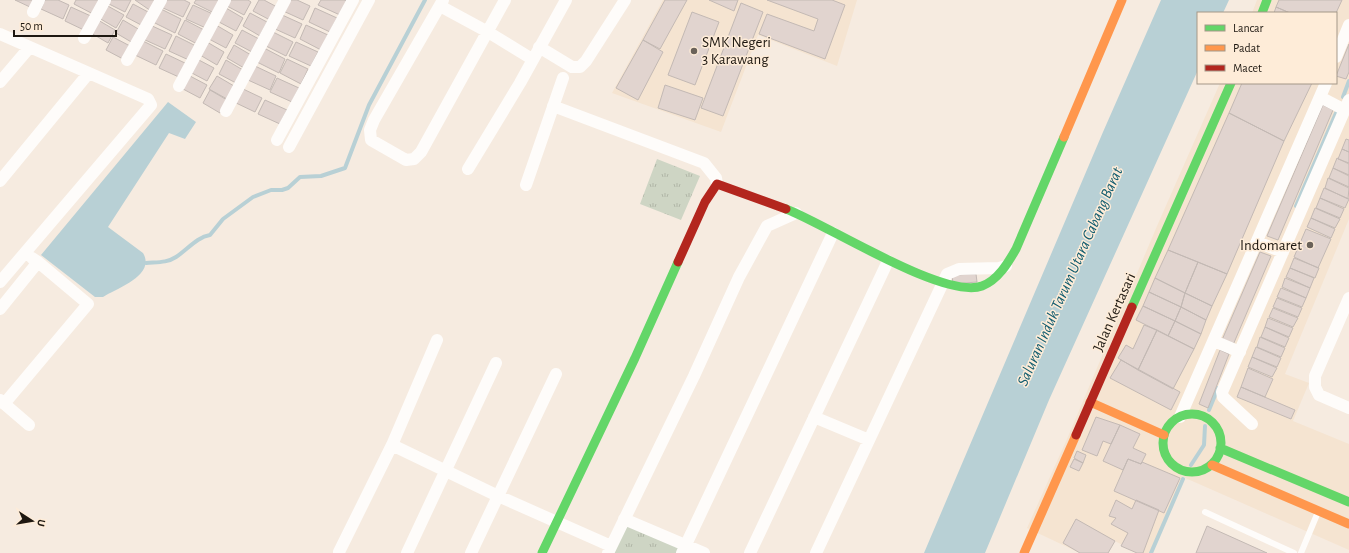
<svg xmlns="http://www.w3.org/2000/svg" width="1349" height="553" font-family="'Alegreya Sans',sans-serif">
  <defs>
    <pattern id="park-tufts" width="24" height="20" patternUnits="userSpaceOnUse"><rect width="24" height="20" fill="#ced5c4"/><path d="M3 7l-1-3M5 7V3M7 7l1-3M15 17l-1-3M17 17v-4M19 17l1-3" fill="none" stroke="#b0b6a7"/></pattern>
  </defs>
  <rect width="100%" height="100%" fill="#f6ebe0"/>
  <path fill="#f5e4d1" d="M663,0H857L837,66L758,35L721,132L612,93Z
    M1257,0H1349V219L1285,374L1309,383L1293,421L1349,444V550L1183,477L1152,553H1137L1115,541L1108,553H1080L1027,528L1067,439L1157,226L1220,83H1336V13H1252Z"/>
  <path fill="url(#park-tufts)" d="M657,159L700,176L681,220L640,204Z
    M624,519L686,546L682,553H608Z"/>
  <path fill="#b8d0d5" d="M1161,0H1229L1223,13H1198V70L1049,400L985,553H924L1103,132Z
    M168,102L196,122L185,139L169,133L108,227L143,253C156,275 118,288 103,297H95L41,255Z"/>
  <g fill="none" stroke-linecap="round" stroke-linejoin="round">
    <path stroke="#b8d0d5" stroke-width="4" d="M1343,97L1349,81
      M1296,206L1336,113
      M146,263C157,262 167,263 176,257C187,250 197,237 210,235L223,219L253,197L271,190H282L288,188L300,177L321,176L345,168L369,105L425,0
      M1209,410L1218,388
      M1191,465L1204,445L1205,426
      M1151,553L1183,479"/>
  </g>
  <path fill="#e1d4cf" stroke="#c3b9b4" d="M15,0H33L30,7Z
    M45,0H58L69,5L63,19L41,9Z
    M76,0H101L95,15L74,4Z
    M109,0H131L125,12L107,3Z
    M135,0H157L151,11Z
    M165,0H184L190,3L183,17L161,7Z
    M196,0H223L216,14L194,3Z
    M230,0H248L251,2L244,15L227,6Z
    M259,0H264L277,7L270,20L253,11Z
    M286,0H297L310,6L303,20L281,10Z
    M321,0H344L347,1L340,15L318,5Z
    M665,0H687L660,49L643,40Z
    M709,0H738L734,11Z
    M767,0H832L845,5L825,59L759,34L767,14L814,31L818,19Z
    M1279,0H1342L1336,13H1290L1276,7Z
    M741,3L763,12L723,116L701,108Z
    M133,4L150,13L143,26L126,17Z
    M106,5L124,15L116,28L99,18Z
    M193,5L215,15L208,29L186,19Z
    M71,7L93,17L86,31L65,21Z
    M1276,7L1290,13H1274Z
    M159,8L181,19L175,33L153,22Z
    M226,8L243,18L236,31L219,22Z
    M315,8L337,18L330,32L309,22Z
    M692,12L719,22L695,85L668,75Z
    M250,13L267,22L260,36L243,26Z
    M280,14L302,24L295,38L273,28Z
    M98,20L115,30L108,43L91,33Z
    M123,20L140,30L133,43L116,33Z
    M185,20L206,31L199,45L178,34Z
    M150,25L172,35L165,49L143,39Z
    M216,25L233,35L226,48L209,39Z
    M306,25L328,35L321,50L300,39Z
    M242,30L259,39L252,52L235,43Z
    M271,31L293,42L286,56L264,45Z
    M176,36L198,47L191,61L169,51Z
    M113,37L130,46L123,59L106,50Z
    M141,40L163,51L156,65L135,55Z
    M643,40L663,52L638,100L616,88Z
    M207,42L224,52L217,65L200,55Z
    M296,42L318,52L311,66L289,56Z
    M1349,44V72L1346,79L1336,76Z
    M234,45L251,55L244,68L227,58Z
    M264,48L285,59L279,73L257,62Z
    M166,54L187,64L181,78L159,68Z
    M197,59L214,68L207,81L190,72Z
    M287,59L308,69L301,84L280,73Z
    M226,60L243,70L236,83L219,74Z
    M255,66L276,76L270,90L248,80Z
    M190,76L207,85L200,98L183,89Z
    M217,76L234,86L227,99L209,89Z
    M277,78L299,88L292,102L270,92Z
    M1242,83H1312L1284,141L1229,113Z
    M665,85L703,98L695,120L658,108Z
    M241,88L262,98L255,112L234,102Z
    M210,90L227,100L220,113L203,103Z
    M265,100L287,110L280,124L258,114Z
    M1323,105L1333,110L1278,240L1267,236Z
    M1229,113L1284,141L1227,274L1168,250Z
    M1346,139L1349,140V152L1342,149Z
    M1342,149L1349,152V163L1338,159Z
    M1337,158L1349,164V175L1333,168Z
    M1333,168L1349,176V187L1329,178Z
    M1328,178L1349,188L1348,199L1325,188Z
    M1324,188L1349,199L1345,208L1320,198Z
    M1320,198L1344,209L1340,218L1316,208Z
    M1315,208L1340,219L1335,228L1311,218Z
    M1311,218L1335,229L1331,238L1307,227Z
    M1306,229L1331,239L1318,268L1294,257Z
    M1168,250L1198,262L1185,293L1155,278Z
    M1260,252L1271,256L1233,345L1222,340Z
    M1294,258L1319,268L1315,278L1290,268Z
    M1198,262L1227,274L1212,306L1185,293Z
    M1290,268L1314,278L1310,288L1286,277Z
    M976,274L977,282L953,284L952,275Z
    M1155,278L1185,293L1181,307L1149,292Z
    M1285,278L1310,288L1306,298L1282,287Z
    M1281,288L1306,298L1302,307L1277,297Z
    M1149,292L1181,307L1175,321L1143,306Z
    M1185,293L1212,306L1206,320L1181,307Z
    M1277,298L1302,308L1298,317L1273,307Z
    M1143,306L1175,321L1168,336L1136,320Z
    M1181,307L1206,320L1201,334L1175,321Z
    M1273,308L1298,318L1293,327L1269,317Z
    M1268,318L1293,328L1289,337L1265,327Z
    M1175,321L1201,334L1194,349L1168,336Z
    M1144,325L1157,330L1138,370L1118,358L1126,345L1133,349Z
    M1265,327L1289,338L1285,347L1261,337Z
    M1157,330L1194,349L1173,389L1138,370Z
    M1260,337L1285,348L1281,357L1257,347Z
    M1256,347L1281,358L1277,367L1252,357Z
    M1220,350L1229,354L1208,408L1199,404Z
    M1252,357L1277,368L1272,377L1248,367Z
    M1121,360L1180,392L1171,410L1110,378Z
    M1248,368L1273,379L1265,397L1241,387Z
    M1241,387L1295,410L1291,419L1237,397Z
    M1096,417L1120,425L1111,444L1103,441L1097,456L1082,450Z
    M1120,425L1140,434L1133,448L1146,454L1141,464L1128,459L1123,470L1103,461Z
    M1077,451L1086,455L1083,463L1074,458Z
    M1074,459L1083,463L1079,471L1070,467Z
    M1128,459L1141,464L1142,462L1180,478L1164,513L1114,491Z
    M1116,500L1132,509L1136,500L1159,510L1143,553H1137L1121,546L1128,533L1111,524L1116,518L1109,516Z
    M1076,519L1115,541L1108,553H1080L1063,543Z
    M1207,526L1267,553H1196Z"/>
  <g fill="none" stroke-linecap="round" stroke-linejoin="round">
    <path stroke="#fefcfa" stroke-width="6" d="M1205,512L1294,553
      M1301,553L1318,512"/>
    <path stroke="#fefcfa" stroke-width="12" d="M443,0L374,120L370,130L371,140L406,160L414,159L421,152L505,0
      M440,6L488,32L532,59
      M33,12L39,0
      M0,34L148,99L151,105L0,282
      M84,38L105,0
      M539,47L572,67H580L586,61L625,0
      M1336,57L1349,25
      M127,60L161,0
      M0,82L29,48
      M179,86L225,0
      M1320,97L1345,110
      M553,106L704,163L716,178L717,184
      M226,111L285,0
      M277,140L353,0
      M289,147L369,0
      M468,169L520,83L566,0
      M0,181L88,74
      M526,185L563,78
      M1257,242L1283,252
      M1349,298L1315,376V387L1319,395L1349,408
      M0,309L38,262L32,258
      M1214,341L1240,352
      M0,400L29,425
      M4,404L88,304L38,262
      M814,417L869,440
      M1180,417L1326,83
      M1252,424L1223,397L1222,392L1349,100
      M392,445L498,496L611,546
      M624,519L704,553
      M339,552L392,445L437,340
      M407,553L496,363
      M471,553L556,374
      M608,553L694,376L739,277L767,226L796,213
      M682,553L833,233
      M750,553L888,261
      M816,553L947,274L959,269L999,268L1006,266"/>
    <path stroke="#63d668" stroke-width="9" d="M1262,13L1267,0
      M786,209C826,224 944,300 982,286C998,280 1008,263 1016,249L1064,137
      M1132,307L1231,83
      M1163 443a29 29 0 1 1 58 0a29 29 0 1 1-58 0Z
      M1220,448L1349,502
      M542,553L635,358L678,262"/>
    <path stroke="#ff974d" stroke-width="9" d="M1064,137L1122,0
      M1090,402L1164,435
      M1212,465L1349,524
      M1024,553L1076,435"/>
    <path stroke="#b3261e" stroke-width="9" d="M678,262L705,202L717,184L786,209
      M1076,435L1132,307"/>
  </g>
  <g fill="#6a6259" stroke="#feecd8" stroke-width="1.5">
    <circle cx="694" cy="51" r="4"/>
    <circle cx="1310" cy="245" r="4"/>
  </g>
  <g text-anchor="middle" stroke-width="3" stroke-linejoin="round" paint-order="stroke">
    <g font-size="15" fill="#1e1811" stroke="#feecd8" text-anchor="start">
      <text x="702" y="47">SMK Negeri<tspan x="702" dy="17">3 Karawang</tspan></text>
      <text x="1302" y="250" text-anchor="end">Indomaret</text>
    </g>
    <g font-size="15" fill="#1e1811" stroke="#feecd8">
      <text transform="translate(1114 312) rotate(-66)" y="5">Jalan Kertasari</text>
    </g>
    <g font-size="16" font-style="italic" fill="#115c6f" stroke="#feecd8">
      <text transform="translate(1069 276) rotate(-66)" y="6">Saluran Induk Tarum Utara Cabang Barat</text>
    </g>
  </g>
  <rect x="1197" y="12" width="140" height="72" fill="#feecd8" stroke="#a49788"/>
  <rect x="1205" y="25" width="20" height="6" fill="#63d668" stroke="#a49788"/>
  <text x="1233" y="32" font-size="12" fill="#1e1811">Lancar</text>
  <rect x="1205" y="45" width="20" height="6" fill="#ff974d" stroke="#a49788"/>
  <text x="1233" y="52" font-size="12" fill="#1e1811">Padat</text>
  <rect x="1205" y="65" width="20" height="6" fill="#b3261e" stroke="#a49788"/>
  <text x="1233" y="72" font-size="12" fill="#1e1811">Macet</text>
  <g transform="translate(32 521) rotate(102)" stroke="#feecd8" stroke-width="3" paint-order="stroke">
  <path d="M0-3L7 15L0 10L-7 15Z" fill="#1e1811"/>
  <text y="-6" font-size="11" font-weight="bold" text-anchor="middle" fill="#1e1811">U</text>
  </g>
  <path d="M14 30v6h102v-6" fill="none" stroke="#1e1811" stroke-width="2"/>
  <text x="20" y="30" font-size="12" fill="#1e1811" stroke="#feecd8" stroke-width="3" paint-order="stroke">50 m</text>
</svg>
